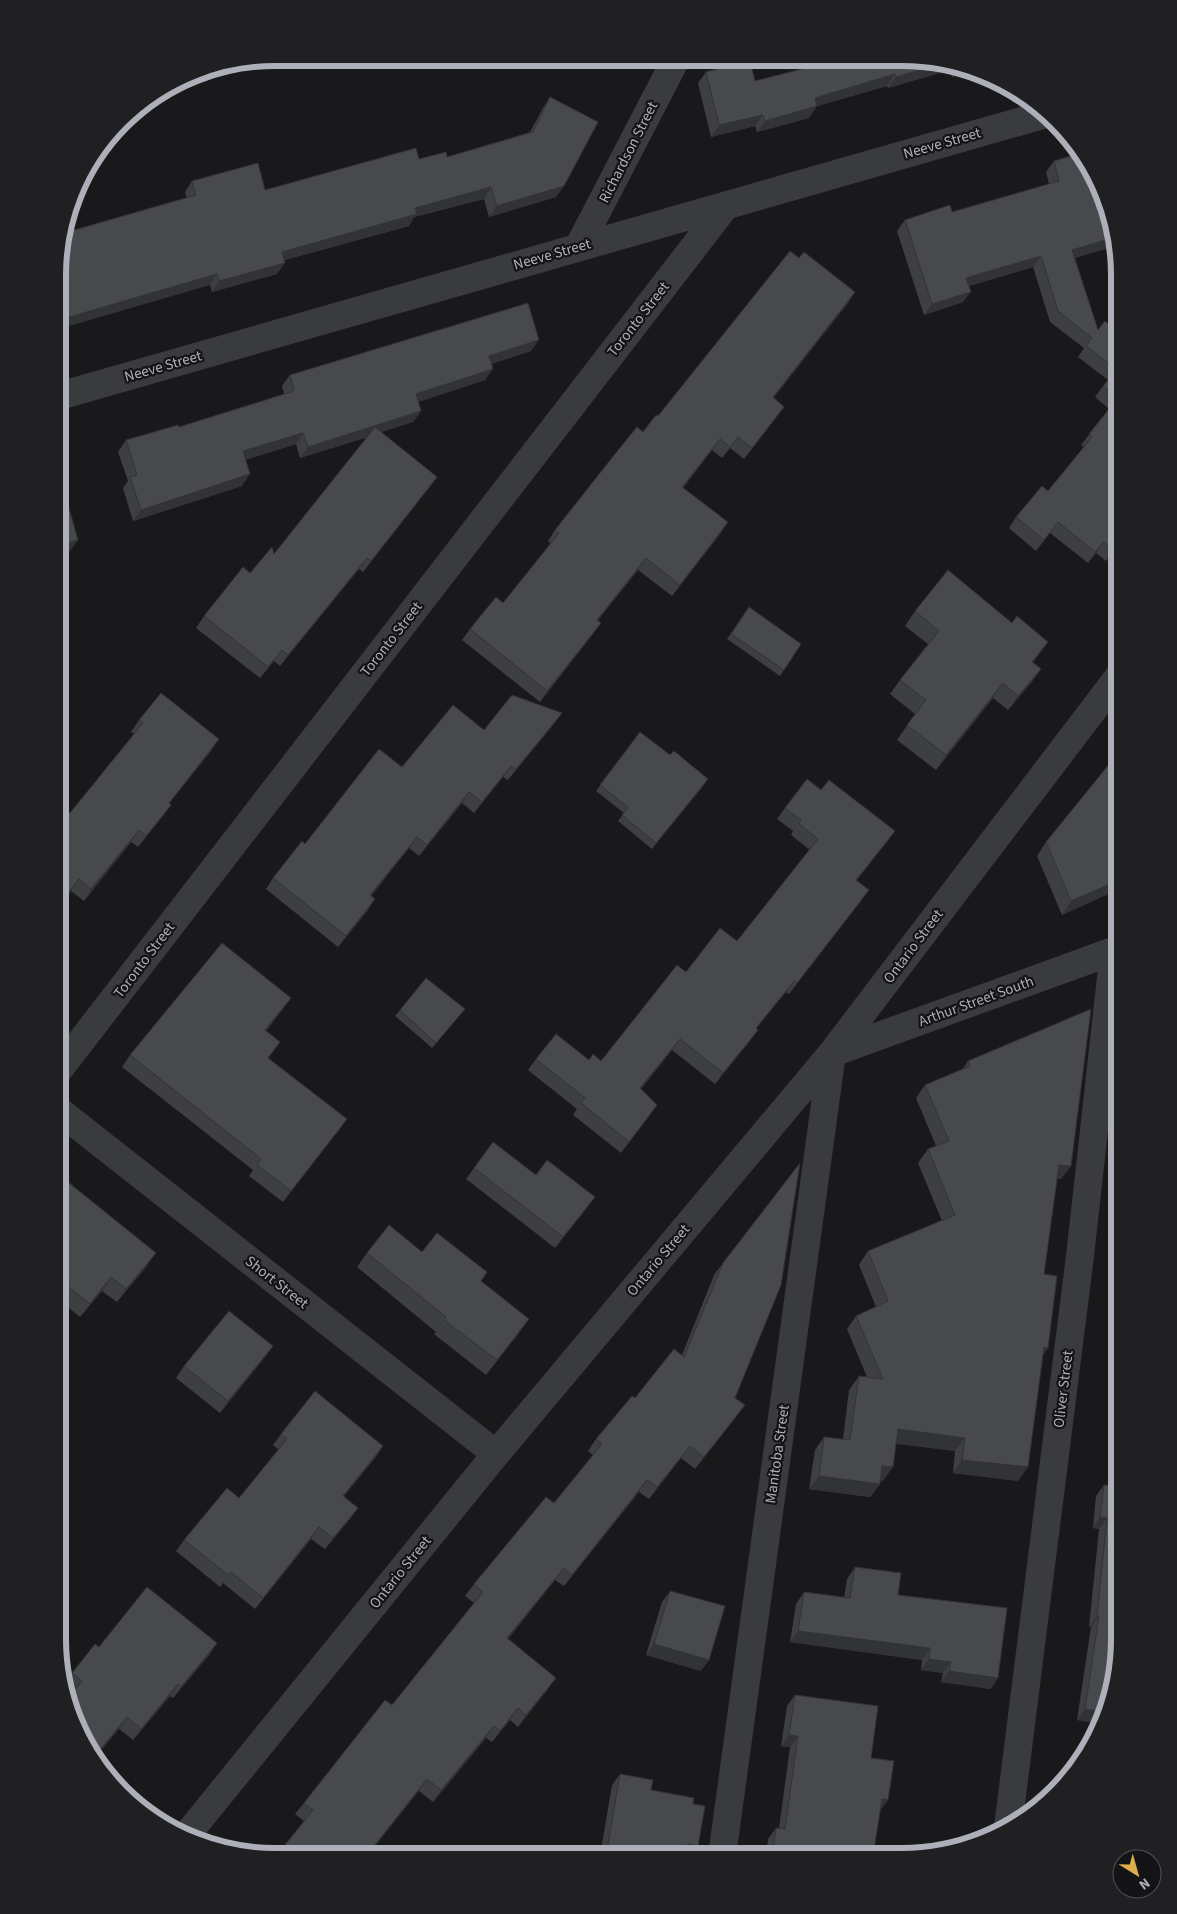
<svg xmlns="http://www.w3.org/2000/svg" width="1177" height="1914" font-family="'Source Sans 3',sans-serif">
  <rect width="100%" height="100%" fill="#19191b"/>
  <g fill="none" stroke-linecap="round" stroke-linejoin="round">
    <path stroke="#3a3b3f" stroke-width="28" d="M579,246L676,59
      M59,396C388,301 717,209 1046,114
      M832,1053L1119,949
      M58,1071L724,208
      M58,1110L496,1454
      M1008,1827L1080,1256L1114,951
      M186,1836L496,1454L832,1053L1119,676
      M722,1856L832,1053"/>
  </g>
  <path fill="#3e3f42" d="M817,59H931L973,71L952,77L950,70L888,88L887,86L817,106L809,118L757,132L755,126L711,137L698,83L706,72L755,81L819,65Z
    M550,97L564,186L556,197L489,217L484,199L414,217L409,226L285,260L277,274L212,292L185,192L192,181L265,190L419,159L447,157L530,132L543,108Z
    M1054,161L1111,247L1075,258L1098,330L1119,333V544L1106,561L1096,553L1088,563L1050,533L1036,551L1009,528L1016,517L1048,491L1084,447L1081,445L1109,409L1095,397L1103,386L1108,380L1078,357L1084,348L1050,322L1033,267L969,286L963,302L924,315L897,231L905,220L952,212L1049,184L1046,172Z
    M848,303L773,398L784,407L744,459L730,448L722,458L712,450L683,488L721,533L672,596L638,570L598,620L601,623L593,634L540,702L462,640L470,629L503,603L551,544L548,541L555,530L643,432L658,416Z
    M531,351L491,364L485,380L418,402L421,411L413,422L381,432L437,477L429,488L363,572L359,569L280,666L274,661L260,678L196,628L204,616L250,573L274,554L368,437L300,458L296,444L245,460L242,486L133,521L123,488L128,481L118,452L126,440L179,427L284,394L282,386L290,375Z
    M749,607L801,644L780,676L727,639Z
    M915,611L1012,623L1048,642L1033,662L1041,669L1031,683L1008,710L993,698L936,770L897,740L915,714L890,694L900,680L928,644L905,626Z
    M562,713L554,724L508,780L503,777L474,813L462,803L419,856L409,848L371,896L368,910L338,947L266,889L273,878L305,844L402,767L484,730Z
    M139,720L211,751L169,803L171,805L163,816L138,847L131,842L84,901L71,891L58,907L59,804L70,813L134,734L131,732Z
    M640,732L670,755L704,785L652,849L618,821L624,813L596,791Z
    M821,790L895,831L857,880L861,901L789,994L786,992L756,1028L750,1041L715,1084L672,1050L641,1089L657,1105L621,1153L573,1115L577,1109L528,1070L536,1059L601,1061L686,972L737,941L810,850L791,835L793,831L777,819L785,808Z
    M1046,842L1119,889L1062,915L1037,856Z
    M291,998L266,1031L268,1059L339,1130L283,1202L249,1176L253,1170L122,1067L130,1055Z
    M465,1009L432,1048L395,1016L400,1010Z
    M968,1061L1071,1166L1061,1179H1057L1044,1274L1043,1356L1018,1481L953,1473L955,1451L896,1443L883,1481L880,1480V1484L870,1497L809,1489L815,1450L824,1437L843,1439L849,1390L859,1376L867,1377L847,1329L856,1316L876,1307L859,1265L868,1251L942,1221L918,1163L928,1149L936,1146L916,1098L925,1085L962,1070Z
    M474,1168L536,1175L587,1208L555,1248L466,1179Z
    M58,1174L147,1266L117,1302L102,1291L80,1317L58,1299Z
    M422,1252L487,1272L481,1281L519,1333L486,1375L434,1334L436,1332L357,1267L367,1253Z
    M723,1263L736,1417L695,1469L681,1458L649,1499L639,1492L564,1586L555,1580L508,1639L548,1689L518,1727L510,1720L492,1742L486,1738L433,1802L419,1791L304,1821L295,1814L304,1803L392,1705L474,1603L465,1596L474,1584L554,1503L593,1455L588,1451L596,1439L635,1398L682,1355L714,1275Z
    M273,1346L265,1357L220,1413L176,1378L184,1366Z
    M1119,1393V1653L1108,1709L1100,1724L1077,1720L1091,1627H1089L1099,1529L1093,1528L1096,1496L1104,1485H1108L1117,1396Z
    M281,1434L383,1446L375,1458L344,1496L358,1508L350,1519L325,1549L311,1539L255,1609L223,1583L220,1587L176,1551L184,1540L239,1498L279,1450L273,1445Z
    M855,1567L898,1595L991,1689L941,1682L943,1673L921,1670L922,1660L790,1642L796,1604L804,1592L844,1598L847,1579Z
    M670,1591L701,1671L646,1655L662,1602Z
    M217,1643L209,1655L173,1698L170,1696L133,1740L67,1687L66,1682L72,1673Z
    M795,1695L871,1758L880,1811L873,1856H766L768,1839L776,1828H779L790,1747L781,1746L787,1706Z
    M620,1774L651,1790L693,1804L698,1846L690,1856H600L612,1785Z"/>
  <path fill="#323336" d="M943,63L953,65L950,70L888,88L896,77Z
    M959,67L973,71L952,77Z
    M895,74L887,86L807,109L815,98Z
    M817,106L809,118L757,132L765,121Z
    M763,115L755,126L711,137L719,125Z
    M564,186L556,197L489,217L497,206Z
    M491,187L484,199L414,217L409,226L274,263L282,252L415,208Z
    M1112,238L1113,243L1111,247L1065,261L1072,250Z
    M1041,256L1033,267L959,289L966,278Z
    M285,263L277,274L212,292L219,281Z
    M217,274L210,285L59,329V320Z
    M855,292L848,303L765,409L773,397Z
    M971,292L963,302L924,315L932,304Z
    M539,340L531,351L481,367L489,356Z
    M493,369L485,380L408,405L416,394Z
    M784,407L776,418L744,459L752,448Z
    M421,411L413,422L300,458L308,447Z
    M303,433L296,444L235,463L243,451Z
    M720,439L712,450L674,498L682,487Z
    M250,474L242,486L133,521L141,510Z
    M437,477L429,488L363,572L371,561Z
    M728,522L721,533L672,596L680,585Z
    M78,540L70,551L59,555V546Z
    M1104,542L1096,553L1088,563L1095,552Z
    M367,558L359,569L280,666L288,655Z
    M646,558L638,570L589,631L597,620Z
    M601,623L593,634L540,702L547,691Z
    M1048,642L1038,656L1022,676L1032,662Z
    M282,650L274,661L260,678L268,667Z
    M1041,669L1031,683L1008,710L1018,696Z
    M1003,683L993,698L936,770L946,755Z
    M562,713L554,724L508,780L516,769Z
    M219,739L211,751L161,814L169,803Z
    M511,766L503,777L474,813L482,802Z
    M708,779L704,785L652,849L656,843Z
    M469,792L462,803L419,856L427,845Z
    M171,805L163,816L138,847L146,836Z
    M139,830L131,842L84,901L91,889Z
    M895,831L887,842L848,891L856,880Z
    M417,837L409,848L362,906L370,895Z
    M79,879L71,891L58,907V905Z
    M1119,880V889L1062,915L1071,901Z
    M869,890L861,901L789,994L797,983Z
    M375,899L368,910L338,947L346,936Z
    M794,981L786,992L748,1039L756,1028Z
    M291,998L283,1009L257,1042L265,1030Z
    M758,1030L750,1041L715,1084L723,1073Z
    M680,1039L672,1050L632,1100L640,1088Z
    M657,1105L649,1117L621,1153L629,1142Z
    M347,1119L339,1130L283,1202L291,1191Z
    M1059,1165L1071,1166L1061,1179L1050,1178Z
    M595,1197L587,1208L555,1248L563,1237Z
    M156,1253L147,1266L117,1302L126,1289Z
    M111,1277L102,1291L80,1317L90,1304Z
    M529,1319L519,1333L486,1375L497,1360Z
    M273,1346L265,1357L220,1413L228,1401Z
    M1044,1347L1048,1348L1039,1361Z
    M745,1405L736,1417L695,1469L704,1457Z
    M898,1429L965,1438L955,1451L888,1443Z
    M383,1446L375,1458L335,1507L343,1496Z
    M690,1446L681,1458L649,1499L657,1487Z
    M962,1460L1028,1467L1018,1481L953,1473Z
    M882,1466L893,1467L883,1481L873,1479Z
    M819,1476L880,1484L870,1497L809,1489Z
    M647,1480L639,1492L564,1586L572,1575Z
    M358,1508L350,1519L325,1549L333,1538Z
    M1100,1517L1107,1518L1099,1529L1093,1528Z
    M319,1527L311,1539L255,1609L263,1598Z
    M564,1568L555,1580L499,1650L507,1638Z
    M1097,1616H1099L1091,1627H1089Z
    M798,1631L930,1648L922,1660L790,1642Z
    M217,1643L209,1655L173,1698L181,1687Z
    M654,1644L709,1660L701,1671L646,1655Z
    M929,1659L951,1662L943,1673L921,1670Z
    M949,1671L998,1678L991,1689L941,1682Z
    M556,1678L548,1689L518,1727L526,1715Z
    M178,1684L170,1696L133,1740L141,1729Z
    M518,1708L510,1720L492,1742L500,1731Z
    M1085,1709L1106,1712L1100,1724L1077,1720Z
    M127,1717L119,1729L95,1758L94,1757Z
    M494,1726L486,1738L433,1802L441,1790Z
    M789,1735L798,1736L790,1747L781,1746Z
    M427,1779L419,1791L368,1855H367Z
    M882,1799L888,1800L880,1811L874,1810Z
    M688,1844L698,1846L690,1856H684Z"/>
  <path fill="#48494d" stroke="#323336" d="M828,59H931L943,63L896,77L895,74L815,98L817,106L765,121L763,115L719,125L706,72L750,60L755,81L829,62Z
    M550,97L598,122L564,186L497,206L491,187L415,208L417,214L282,252L285,263L219,281L217,274L59,320V247L64,233L196,195L192,181L258,163L265,190L416,148L419,159L446,152L447,157L533,132Z
    M1081,153L1103,192L1112,238L1072,250L1098,330L1105,321L1119,333V543L1114,550L1104,542L1095,552L1058,522L1044,540L1016,517L1042,486L1048,491L1092,437L1089,434L1117,399L1103,386L1117,370L1086,346L1092,338L1058,311L1041,256L966,278L971,292L932,304L905,220L950,205L952,212L1059,181L1054,161Z
    M790,251L799,258L804,252L855,292L773,397L784,407L752,448L738,437L730,447L720,439L682,487L728,522L680,585L646,558L597,620L601,623L547,691L470,629L496,597L503,603L559,533L555,530L615,454L637,427L643,432L656,415L658,416Z
    M528,303L539,340L489,356L493,369L416,394L421,411L308,447L303,433L243,451L250,474L141,510L130,477L137,475L126,440L178,425L179,427L291,392L294,390L290,375Z
    M375,427L437,477L371,561L367,558L288,655L282,650L268,667L204,616L243,567L250,573L272,547L274,554Z
    M59,473L78,540L59,546Z
    M948,570L1012,623L1017,616L1048,642L1032,662L1041,669L1018,696L1003,683L946,755L907,725L926,700L900,680L939,631L915,611Z
    M749,607L801,644L784,670L731,634Z
    M161,693L219,739L169,803L171,805L146,836L139,830L91,889L79,879L58,905L59,804L70,813L143,723L139,720Z
    M512,695L562,713L516,769L511,766L482,802L469,792L427,845L417,837L370,895L375,899L346,936L273,878L302,841L305,844L379,749L402,767L453,705L484,730Z
    M640,732L670,755L674,751L708,779L656,843L622,815L628,807L600,785Z
    M1119,752V880L1071,901L1046,842Z
    M807,779L821,790L829,780L895,831L856,880L869,890L797,983L794,981L756,1028L758,1030L723,1073L680,1039L640,1088L657,1105L629,1142L581,1103L585,1098L536,1059L556,1034L589,1060L593,1054L601,1061L677,965L686,972L720,928L737,941L818,839L799,824L801,820L785,808Z
    M222,943L291,998L265,1030L280,1042L268,1058L347,1119L291,1191L257,1165L261,1159L130,1055Z
    M426,978L465,1009L436,1043L400,1010Z
    M1091,1009L1071,1166L1059,1165L1044,1274L1057,1276L1048,1348L1044,1347L1028,1467L962,1460L965,1438L898,1429L893,1467L882,1466L880,1484L819,1476L824,1437L850,1440L859,1376L883,1379L856,1316L888,1301L868,1251L955,1215L928,1149L949,1141L925,1085L970,1066L968,1061Z
    M493,1142L536,1175L547,1160L595,1197L563,1237L474,1168Z
    M800,1163L781,1285L735,1398L745,1405L704,1457L690,1446L657,1487L647,1480L572,1575L564,1568L507,1638L556,1678L526,1715L518,1708L500,1731L494,1726L441,1790L427,1779L367,1855H277L313,1810L304,1803L385,1700L392,1705L483,1592L474,1584L546,1497L554,1503L602,1444L596,1439L632,1396L635,1398L674,1349L684,1357L723,1263Z
    M58,1174L156,1253L126,1289L111,1277L90,1304L62,1282L58,1286Z
    M389,1225L422,1252L437,1233L487,1272L481,1281L529,1319L497,1360L444,1320L446,1317L367,1253Z
    M229,1311L273,1346L228,1401L184,1366Z
    M315,1391L383,1446L343,1496L358,1508L333,1538L319,1527L263,1598L231,1572L228,1575L184,1540L227,1488L239,1498L287,1439L281,1434Z
    M1119,1440V1653L1108,1709L1106,1712L1085,1709L1099,1616H1097L1107,1518L1100,1517L1104,1485L1114,1486Z
    M855,1567L901,1573L898,1595L1007,1608L998,1678L949,1671L951,1662L929,1659L930,1648L798,1631L804,1592L850,1598Z
    M147,1587L217,1643L181,1687L178,1684L141,1729L127,1717L94,1757L74,1722L69,1697L82,1681L72,1673L95,1644L99,1647Z
    M670,1591L725,1606L709,1660L654,1644Z
    M795,1695L878,1706L871,1758L894,1761L888,1800L882,1799L873,1856H772L776,1828L785,1829L798,1736L789,1735Z
    M620,1774L653,1780L651,1790L694,1798L693,1804L705,1806L698,1846L688,1844L687,1856H606Z"/>
  <g text-anchor="middle" stroke-width="4.5" stroke-linejoin="round" paint-order="stroke">
    <g font-size="15" fill="#adb0b9" stroke="#141416">
      <text transform="translate(942 143) rotate(-16)" y="5">Neeve Street</text>
      <text transform="translate(628 152) rotate(-63)" y="5">Richardson Street</text>
      <text transform="translate(552 254) rotate(-16)" y="5">Neeve Street</text>
      <text transform="translate(638 319) rotate(-52)" y="5">Toronto Street</text>
      <text transform="translate(163 366) rotate(-16)" y="5">Neeve Street</text>
      <text transform="translate(391 639) rotate(-52)" y="5">Toronto Street</text>
      <text transform="translate(913 946) rotate(-53)" y="5">Ontario Street</text>
      <text transform="translate(144 960) rotate(-53)" y="5">Toronto Street</text>
      <text transform="translate(976 1001) rotate(-20)" y="5">Arthur Street South</text>
      <text transform="translate(658 1260) rotate(-50)" y="5">Ontario Street</text>
      <text transform="translate(277 1282) rotate(38)" y="5">Short Street</text>
      <text transform="translate(1063 1389) rotate(-83)" y="5">Oliver Street</text>
      <text transform="translate(777 1454) rotate(-82)" y="5">Manitoba Street</text>
      <text transform="translate(400 1572) rotate(-51)" y="5">Ontario Street</text>
    </g>
  </g>
  <path d="M0 0H1177V1914H0ZM275 66H902A209 209 0 0 1 1111 275V1639A209 209 0 0 1 902 1848H275A209 209 0 0 1 66 1639V275A209 209 0 0 1 275 66Z" fill="#202023" fill-rule="evenodd"/>
  <path fill="none" stroke="#adb0b9" stroke-width="6" d="M275 66H902A209 209 0 0 1 1111 275V1639A209 209 0 0 1 902 1848H275A209 209 0 0 1 66 1639V275A209 209 0 0 1 275 66Z"/>
  <g transform="translate(1137 1874) rotate(143)"><circle r="24" fill="#141416" stroke="#515257"/>
  <path d="M0-4L9 19L0 12L-9 19Z" fill="#dcae50"/>
  <text y="-8" font-size="14" font-weight="bold" text-anchor="middle" fill="#adb0b9">N</text>
  </g>
</svg>
